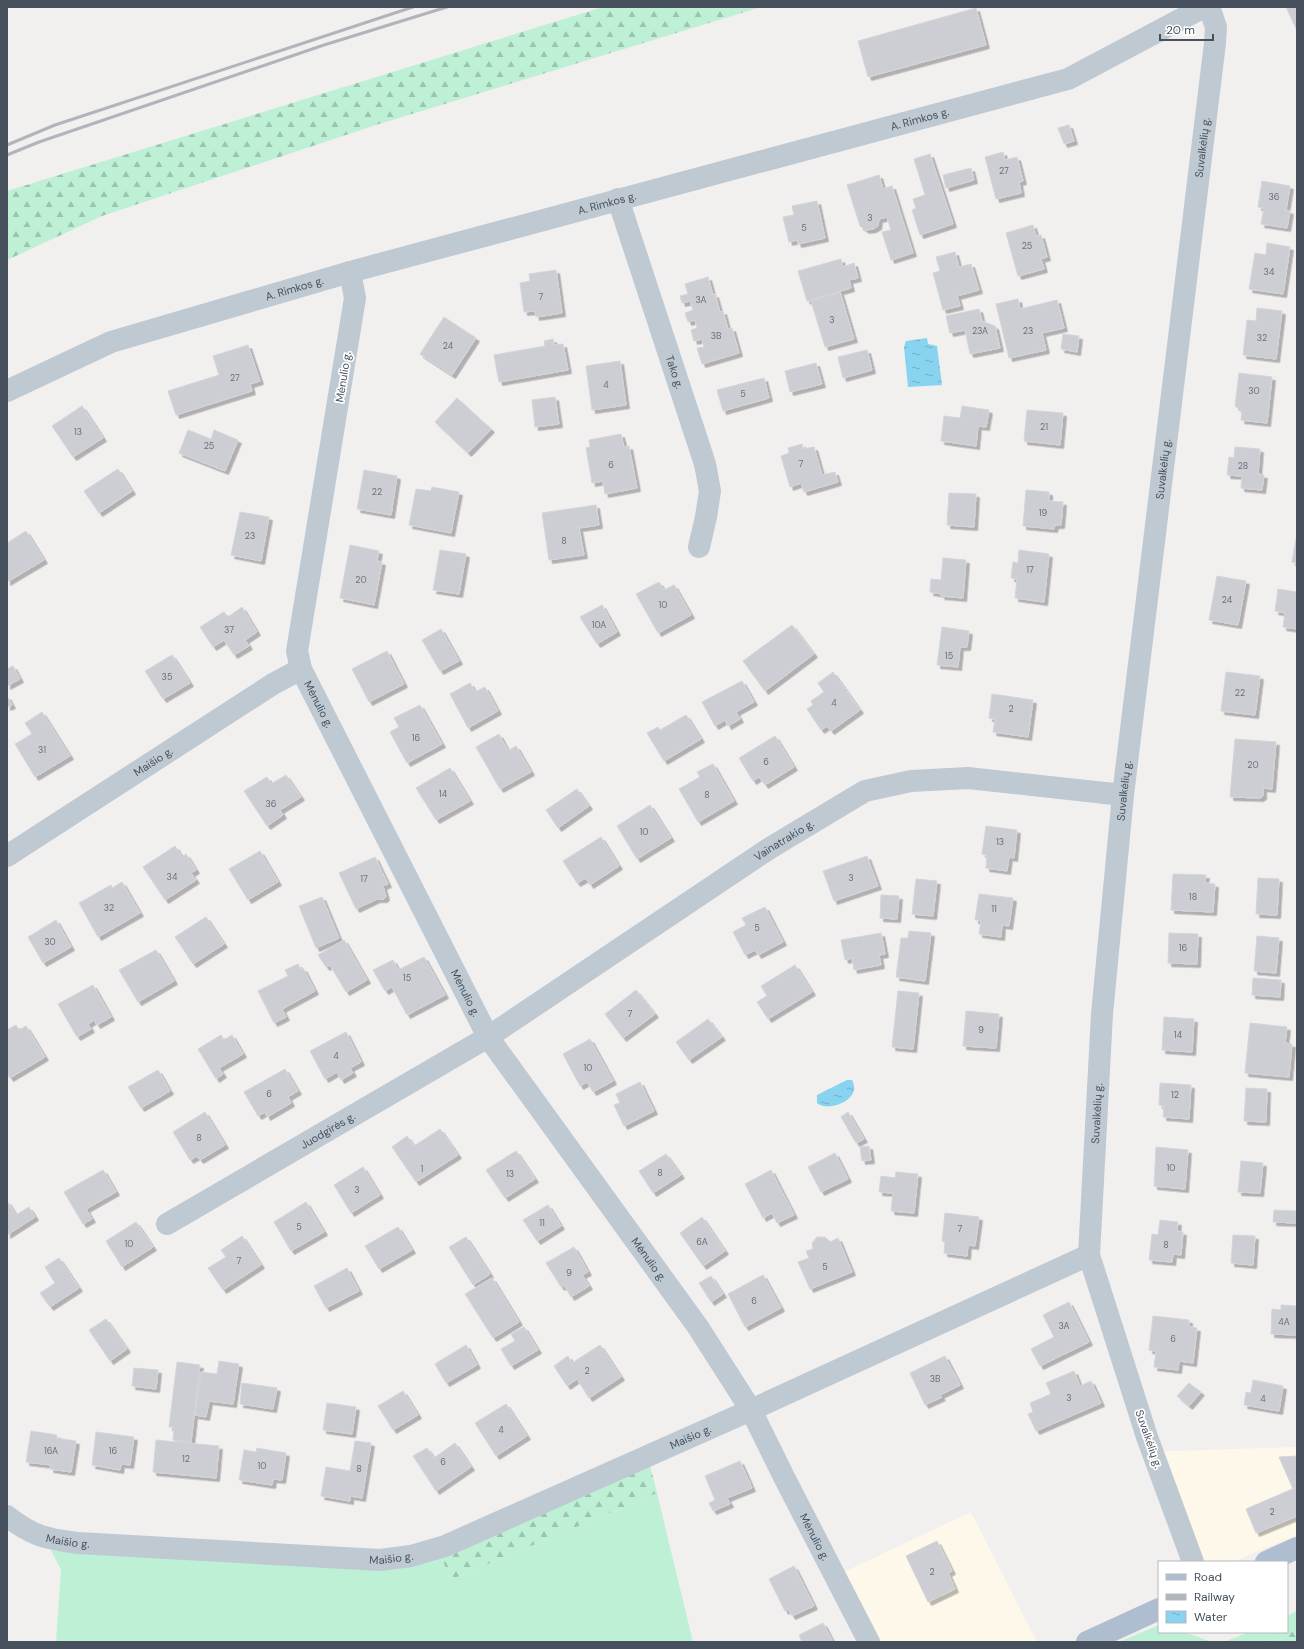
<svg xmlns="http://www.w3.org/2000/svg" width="1304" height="1649" font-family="'DM Sans',sans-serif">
  <defs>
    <pattern id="forest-firs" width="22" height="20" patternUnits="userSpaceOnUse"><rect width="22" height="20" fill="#bdf0d4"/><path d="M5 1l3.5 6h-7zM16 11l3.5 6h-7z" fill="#9bc5af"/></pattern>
    <pattern id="water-ripples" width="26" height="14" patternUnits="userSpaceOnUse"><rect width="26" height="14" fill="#88d3ef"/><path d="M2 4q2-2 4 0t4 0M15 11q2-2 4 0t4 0" fill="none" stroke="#71aec5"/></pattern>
    <filter id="shadow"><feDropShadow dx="3.5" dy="3.5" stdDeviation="0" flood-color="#0004"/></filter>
  </defs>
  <rect width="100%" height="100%" fill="#f2efef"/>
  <path fill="#fdf8e9" d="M1297,1447V1535L1232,1562H1184L1143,1452Z
    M971,1512L1037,1642H881L844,1572Z"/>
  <path fill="#bdf0d4" d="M657,1493L693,1642H56L61,1570L51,1550L396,1569L442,1558L450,1580Z
    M1297,1611V1628L1284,1638L1260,1642H1119L1159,1625V1632H1184L1209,1641L1224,1642L1249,1632H1287V1616Z"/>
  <path fill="url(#forest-firs)" d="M603,7H761L379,124L102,216L7,260V191Z
    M650,1466L657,1493L450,1580L442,1558Z
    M1297,1628V1642H1260L1284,1638Z"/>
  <path fill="url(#water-ripples)" d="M927,338L928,344L937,346L942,385L908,387L904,347L906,341Z
    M847,1080H852C863,1100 828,1113 817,1103V1095Z"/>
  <path fill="#ccced4" stroke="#d3d5db" filter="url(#shadow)" d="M1286,7H1297V31Z
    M976,8L986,45L868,77L858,41Z
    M1069,125L1074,141L1064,144L1058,128Z
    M1003,152L1005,160L1017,157L1023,181L1019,182L1021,193L996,199L985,157Z
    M930,154L953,224L920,235L912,210L916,208L913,199L925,195L914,159Z
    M971,168L974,180L946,188L943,175Z
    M879,175L883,189L892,186L913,253L891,260L882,232L891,230L887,217L879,219L878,226L873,229L866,230L860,226L847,185Z
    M1262,181L1290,186L1286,210L1290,211L1287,228L1261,224L1264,208L1258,207Z
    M817,201L825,238L798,244L797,240L789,242L783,217L794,215L792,206Z
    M1033,225L1036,236L1041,235L1047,257L1041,259L1044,269L1018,276L1006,233Z
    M1267,243L1290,247L1283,294L1249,289L1255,253L1266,255Z
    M955,252L959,267L971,264L979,290L957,296L960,306L943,310L933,273L940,271L936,257Z
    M841,259L843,267L854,263L858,278L849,280L851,288L807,301L798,271Z
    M556,270L562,313L536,317L535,311L524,312L520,283L530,281L529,274Z
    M708,277L713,295L715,294L720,312L723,311L728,329L732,328L739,353L702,364L697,348L704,347L702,339L694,341L691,330L697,328L695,320L688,322L685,313L693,310L690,301L682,303L680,296L688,294L685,284Z
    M840,292L854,339L825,347L811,301Z
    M1018,299L1020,309L1057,300L1064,328L1042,333L1046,350L1009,358L996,304Z
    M1257,308L1282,311L1276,359L1243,355L1247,320L1256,321Z
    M979,309L982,321L995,326L1000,348L970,354L965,330L950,333L946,316Z
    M444,317L476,338L452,375L420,354Z
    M1063,334L1079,336L1077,352L1061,349Z
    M553,339L554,345L563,344L568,370L499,382L494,355L545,346L544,341Z
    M248,345L260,381L250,384L252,391L176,415L168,391L219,375L213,356Z
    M867,350L872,370L843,378L838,357Z
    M620,361L626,405L592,410L586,366Z
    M816,363L822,384L790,392L785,371Z
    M1239,373L1272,377L1267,423L1241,420L1242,411L1235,406Z
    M764,378L769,398L723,411L717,390Z
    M555,397L559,424L535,427L532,400Z
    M457,398L491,429L468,453L435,422Z
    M82,406L103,438L73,457L52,426Z
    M962,406L989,410L986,427L978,426L976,446L941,441L944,416L960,418Z
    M1027,410L1063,413L1060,445L1024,441Z
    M188,430L211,439L214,430L238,440L225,471L179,453Z
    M621,434L624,447L629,446L637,488L605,494L603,481L592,483L586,448L590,447L589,440Z
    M802,444L803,449L814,447L822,475L835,472L838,482L804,492L801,483L790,487L781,456L789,453L788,448Z
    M1235,447L1260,449L1258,474L1264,475L1262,490L1241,488L1242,476L1227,475L1229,457L1234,458Z
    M118,469L132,491L99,513L84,491Z
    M364,470L397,476L391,515L357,509Z
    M432,487L459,492L451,533L409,525L416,489L431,491Z
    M1026,490L1049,492V501L1063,502L1061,525H1055L1054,529L1023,526Z
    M949,493L976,494L974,527L947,525Z
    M596,505L599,525L579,528L584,555L549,560L542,513Z
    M240,512L269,517L261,561L231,555Z
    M26,531L44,560L7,582V543Z
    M1296,538L1297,539V563L1292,562Z
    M350,545L379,551L377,561L382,562L374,605L340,598Z
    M440,550L466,554L459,594L433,590Z
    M1019,550L1049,554L1044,602L1015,598L1017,579L1011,578L1013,562L1018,563Z
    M943,558L966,560L963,598L941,596L942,594L930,592L931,579L941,580Z
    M1217,576L1246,581L1238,625L1209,620Z
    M659,582L664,590L674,585L691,615L658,633L636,594Z
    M1278,589L1297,592V629L1283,627L1285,613L1275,611Z
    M602,605L617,632L597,644L580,617Z
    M242,607L257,632L245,640L249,646L234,655L224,640L213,647L200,627L224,612L228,617Z
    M792,625L814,654L765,691L743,661Z
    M942,627L969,631L967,647H960L958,667L937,665Z
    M441,629L459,661L440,671L422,640Z
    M387,651L404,684L369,702L352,669Z
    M172,655L190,683L163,699L145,671Z
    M13,666L20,679L7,686V669Z
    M833,672L860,710L831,731L827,726L821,730L807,709L813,705L811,701L824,692L818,683Z
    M1226,672L1260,676L1255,715L1221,711Z
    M742,681L754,702L736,712L740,719L728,726L725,720L715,726L702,702Z
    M470,683L475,692L485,687L498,711L468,728L450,694Z
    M992,694L1033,700L1028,737L993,732L995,719L989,718Z
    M7,696L12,705L7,707Z
    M420,705L442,744L407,763L390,732L399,727L394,718Z
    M42,712L70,756L35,777L15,744L32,734L25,723Z
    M686,715L701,739L664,761L647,733L658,727L660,730Z
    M499,734L508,751L516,746L531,772L500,789L476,747Z
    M775,736L794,767L765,785L759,777L753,781L739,758Z
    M1235,739L1276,742L1272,789L1263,788V796L1260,798L1230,797Z
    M713,764L734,801L698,822L679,789L700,777L697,772Z
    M450,768L470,801L436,820L416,788Z
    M286,775L301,797L280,810L283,815L267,826L244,791L267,777L271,784Z
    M577,789L589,806L558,828L546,810Z
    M650,805L671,838L637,859L617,826Z
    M986,826L1017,830L1014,858L1009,857L1007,871L986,868L987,855L982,854Z
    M601,837L619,866L590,885L586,878L577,883L563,861Z
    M175,846L182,857L186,854L196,870L191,873L196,880L165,900L143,867Z
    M260,851L278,882L248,900L229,869Z
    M867,856L878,886L834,901L823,871Z
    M375,857L388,884L383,886L386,897L384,899H377L356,909L339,873Z
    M1173,874L1206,875L1205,883L1215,884L1213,912L1171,910Z
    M1258,878L1279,879L1277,915L1256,914Z
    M916,879L937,881L933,916L912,914Z
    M122,882L140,913L98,937L79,903L111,885L112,888Z
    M979,894L1013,898L1009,926L1002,925L1001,937L979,934L981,920H975Z
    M881,895L899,896L897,919L880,918Z
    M322,897L339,938L316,948L299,906Z
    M765,907L783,942L758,955L755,950L745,955L733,932L746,925L742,918Z
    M206,917L224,944L193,964L175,937Z
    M56,920L71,947L43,963L28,937Z
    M909,931L931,933L925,981L896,977L901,938H908Z
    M881,933L885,954L879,955L881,965L854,970L852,958L845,960L841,940Z
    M1169,933L1198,934L1197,964L1168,963Z
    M1257,936L1279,938L1276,973L1254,971Z
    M344,940L367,980L346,992L330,965L326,967L318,955Z
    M156,950L174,981L138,1002L119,970Z
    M424,957L445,995L407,1015L392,987L385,991L373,970L393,960L398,970Z
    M298,964L300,969L303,968L315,991L282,1009L286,1017L274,1023L258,991L288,976L285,970Z
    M795,965L812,992L768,1019L757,1002L767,996L761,986Z
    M1253,978L1281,980L1280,997L1252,995Z
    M93,985L111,1017L97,1025L94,1020L88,1024L91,1029L77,1037L58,1004Z
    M636,990L655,1014L623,1038L605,1014Z
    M898,991L919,993L913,1049L892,1047Z
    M966,1011L999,1014L996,1048L963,1046Z
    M1164,1017L1194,1019L1192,1052L1162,1050Z
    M708,1019L722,1037L689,1060L676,1042Z
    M1250,1023L1287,1027L1285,1043L1292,1044L1289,1077L1245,1073Z
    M16,1025L19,1030L26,1026L45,1057L10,1078L7,1073V1030Z
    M346,1032L361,1062L350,1068L353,1073L341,1080L337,1072L325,1079L310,1051Z
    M221,1035L224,1040L232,1035L243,1054L219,1068L223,1074L216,1079L198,1049Z
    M590,1039L613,1081L593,1092L587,1082L580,1086L563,1054Z
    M285,1069L298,1091L288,1097L291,1103L267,1117L265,1112L258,1116L244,1092Z
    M158,1070L170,1091L141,1108L128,1087Z
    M640,1082L654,1111L624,1126L614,1105L620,1103L616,1094Z
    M1160,1083L1191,1085L1189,1119L1163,1117L1164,1106L1159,1105Z
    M1246,1088L1267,1089L1266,1122L1244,1121Z
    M205,1112L225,1145L200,1160L197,1156L190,1160L173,1132Z
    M848,1112L864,1139L856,1143L841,1117Z
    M440,1129L458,1155L416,1182L392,1147L407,1136L414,1146Z
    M869,1146L871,1160L862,1161L860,1147Z
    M1156,1147L1188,1150L1185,1189L1154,1186Z
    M516,1151L535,1179L505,1198L486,1170Z
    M835,1153L848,1179L821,1192L808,1167Z
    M666,1154L681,1175L653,1193L639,1171Z
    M1241,1161L1263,1163L1260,1193L1238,1192Z
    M363,1167L380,1195L351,1213L334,1185Z
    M103,1170L116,1192L86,1209L92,1219L83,1224L64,1192Z
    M771,1170L794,1215L777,1223L772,1213L763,1218L745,1184Z
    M896,1172L918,1174L914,1213L891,1211L893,1193L879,1192L881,1176L895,1178Z
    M7,1201L16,1215L29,1207L35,1217L7,1235Z
    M306,1202L324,1232L291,1251L274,1222Z
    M548,1205L561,1226L537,1241L523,1220Z
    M1274,1210L1297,1211V1223L1273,1222Z
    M945,1213L979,1217L975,1246L968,1245L967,1256L944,1253L945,1242L942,1241Z
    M702,1217L725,1251L703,1266L680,1233Z
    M1160,1220L1178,1222L1177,1231L1183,1232L1181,1255L1173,1254L1172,1262L1149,1260L1152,1234L1158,1235Z
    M136,1222L153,1247L122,1267L106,1241Z
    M398,1227L412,1250L379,1269L365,1246Z
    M1233,1235L1255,1236L1253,1265L1231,1263Z
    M242,1236L261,1265L223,1290L208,1268L226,1257L221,1250Z
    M466,1237L490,1274L473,1285L449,1247Z
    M817,1237H825L830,1242L838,1238L852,1272L810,1289L798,1262L809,1258L806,1251L813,1249L812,1243Z
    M574,1247L588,1272L582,1275L589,1286L571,1297L564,1285L561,1287L546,1263Z
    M59,1258L79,1288L50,1307L40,1293L55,1283L45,1267Z
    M347,1268L359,1291L326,1308L314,1286Z
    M763,1275L781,1308L745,1327L728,1294Z
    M711,1276L723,1294L711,1302L699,1283Z
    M492,1278L519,1322L493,1338L465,1294Z
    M1069,1302L1089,1342L1040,1366L1031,1349L1054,1337L1043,1315Z
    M1281,1305L1297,1306V1335L1271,1334L1272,1309L1281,1310Z
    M1153,1316L1189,1320V1327L1197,1328L1193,1363L1179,1361L1178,1370L1154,1367L1156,1351L1149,1350Z
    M106,1319L127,1349L110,1361L89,1330Z
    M524,1327L538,1350L511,1366L501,1349L515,1341L511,1334Z
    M466,1345L477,1365L446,1383L435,1364Z
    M600,1345L621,1377L589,1398L577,1379L567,1386L554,1366L568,1356L572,1363Z
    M945,1356L960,1385L940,1395L942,1397L925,1405L910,1373Z
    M219,1361L239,1364L233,1404L209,1401L206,1417L195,1415L201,1372L217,1374Z
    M177,1362L200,1365L191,1442L173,1440L174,1427H169Z
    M134,1368L158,1370L156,1389L132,1386Z
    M1074,1371L1080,1386L1091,1381L1101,1403L1036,1431L1028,1414L1033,1412L1030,1403L1051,1394L1046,1383Z
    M1253,1380L1283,1386L1279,1411L1244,1405L1246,1392L1251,1393Z
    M242,1383L277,1388L273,1409L240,1404Z
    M1189,1383L1201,1392L1189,1406L1177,1396Z
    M403,1391L418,1415L393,1430L378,1406Z
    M327,1403L356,1407L352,1434L323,1430Z
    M506,1404L527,1436L496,1456L475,1423Z
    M31,1431L57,1435L56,1438L76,1441L71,1472L50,1469L51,1465L26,1462Z
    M96,1432L134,1437L130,1465L121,1464L120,1470L92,1465Z
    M156,1440L219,1446L216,1478L153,1472Z
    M355,1441L371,1443L362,1498L350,1496V1501L321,1496L326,1467L350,1471Z
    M455,1443L471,1467L436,1491L413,1456L427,1448L434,1458Z
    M257,1448L286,1453L282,1480L273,1479L272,1485L239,1480L244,1450L256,1452Z
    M1297,1456V1487L1293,1489L1279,1457Z
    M740,1461L752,1488L727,1498L730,1504L713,1511L709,1503L715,1500L705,1476Z
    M1297,1487V1516L1256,1533L1246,1509Z
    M937,1541L952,1571L948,1573L955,1589L928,1602L906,1556Z
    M794,1566L814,1606L792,1616L788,1609L785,1611L769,1579Z
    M823,1623L833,1642H802L799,1635Z"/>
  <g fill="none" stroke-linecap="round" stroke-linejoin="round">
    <g stroke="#bfc9d2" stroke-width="22">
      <path id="s1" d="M618,199L705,464L710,491L706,517L699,547"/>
      <path id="s2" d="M350,272L355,298L297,651L301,669L488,1037L698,1327L751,1410L785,1479L869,1642"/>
      <path id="s3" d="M7,391L111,342L350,272L1068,79L1204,7"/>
      <path id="s4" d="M7,856L273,684L301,669"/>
      <path id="s5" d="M167,1224L488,1037L770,848L865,791L911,781L968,778L1123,795"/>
      <path id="s6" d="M7,1516C32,1536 46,1539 78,1543L380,1560L411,1556L445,1546L751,1410L1089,1255"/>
      <path id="s7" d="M1193,1562L1147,1437L1089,1255L1102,1014L1123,795L1215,43L1216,27L1209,7"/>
    </g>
    <path stroke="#aebdcf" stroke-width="22" d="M1266,1562L1297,1548
      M1087,1642L1159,1609"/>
    <path stroke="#b1b4ba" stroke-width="3" d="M7,145L55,125L413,7
      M7,155L39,142L324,45L447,7"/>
  </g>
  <g text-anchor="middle" stroke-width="3.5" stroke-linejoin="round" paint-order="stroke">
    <g font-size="9" fill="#68707b">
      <text x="1004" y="174">27</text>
      <text x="1274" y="200">36</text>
      <text x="870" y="221">3</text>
      <text x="804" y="231">5</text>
      <text x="1027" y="249">25</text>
      <text x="1269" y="275">34</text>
      <text x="541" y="300">7</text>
      <text x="701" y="303">3A</text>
      <text x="832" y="323">3</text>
      <text x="980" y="334">23A</text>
      <text x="1028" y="334">23</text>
      <text x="716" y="339">3B</text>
      <text x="1262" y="341">32</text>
      <text x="448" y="349">24</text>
      <text x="235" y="381">27</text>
      <text x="606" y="388">4</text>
      <text x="1254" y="394">30</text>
      <text x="743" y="397">5</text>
      <text x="1044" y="430">21</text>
      <text x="78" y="435">13</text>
      <text x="209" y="449">25</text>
      <text x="801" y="467">7</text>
      <text x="611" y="468">6</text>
      <text x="1243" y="469">28</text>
      <text x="377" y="495">22</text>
      <text x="1043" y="516">19</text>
      <text x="250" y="539">23</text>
      <text x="564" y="544">8</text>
      <text x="1030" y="573">17</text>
      <text x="361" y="583">20</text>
      <text x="1227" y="603">24</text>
      <text x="663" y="608">10</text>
      <text x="599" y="628">10A</text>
      <text x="229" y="633">37</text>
      <text x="949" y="659">15</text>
      <text x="167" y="680">35</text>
      <text x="1240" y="696">22</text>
      <text x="834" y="706">4</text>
      <text x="1011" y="712">2</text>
      <text x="416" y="741">16</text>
      <text x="42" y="753">31</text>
      <text x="766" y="765">6</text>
      <text x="1253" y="768">20</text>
      <text x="443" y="797">14</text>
      <text x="707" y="798">8</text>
      <text x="271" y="807">36</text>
      <text x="644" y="835">10</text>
      <text x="1000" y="845">13</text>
      <text x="172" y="880">34</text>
      <text x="851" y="881">3</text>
      <text x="364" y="882">17</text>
      <text x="1193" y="900">18</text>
      <text x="109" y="911">32</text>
      <text x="994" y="912">11</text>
      <text x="757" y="931">5</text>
      <text x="50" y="945">30</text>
      <text x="1183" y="951">16</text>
      <text x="407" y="981">15</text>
      <text x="630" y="1017">7</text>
      <text x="981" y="1033">9</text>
      <text x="1178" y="1038">14</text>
      <text x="336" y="1059">4</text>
      <text x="588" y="1071">10</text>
      <text x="269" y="1097">6</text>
      <text x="1175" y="1098">12</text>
      <text x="199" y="1141">8</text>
      <text x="1171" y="1171">10</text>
      <text x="422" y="1172">1</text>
      <text x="660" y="1176">8</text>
      <text x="510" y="1177">13</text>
      <text x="357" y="1193">3</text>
      <text x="542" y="1226">11</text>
      <text x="299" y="1230">5</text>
      <text x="960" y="1232">7</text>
      <text x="702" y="1245">6A</text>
      <text x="129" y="1247">10</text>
      <text x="1166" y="1248">8</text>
      <text x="239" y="1264">7</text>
      <text x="825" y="1270">5</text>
      <text x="569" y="1276">9</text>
      <text x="754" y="1304">6</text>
      <text x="1284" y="1325">4A</text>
      <text x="1064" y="1329">3A</text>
      <text x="1173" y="1342">6</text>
      <text x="587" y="1374">2</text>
      <text x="935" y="1382">3B</text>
      <text x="1069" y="1401">3</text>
      <text x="1263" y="1402">4</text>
      <text x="501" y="1433">4</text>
      <text x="51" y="1454">16A</text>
      <text x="113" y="1454">16</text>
      <text x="186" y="1462">12</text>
      <text x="443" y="1465">6</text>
      <text x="262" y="1469">10</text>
      <text x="359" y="1472">8</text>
      <text x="1272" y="1515">2</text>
      <text x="932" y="1575">2</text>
    </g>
    <g font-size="11" fill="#47515d" stroke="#fff">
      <text dy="4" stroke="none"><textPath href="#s3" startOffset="954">A. Rimkos g.</textPath></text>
      <text dy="4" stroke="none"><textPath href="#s7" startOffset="1438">Suvalkėlių g.</textPath></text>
      <text dy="4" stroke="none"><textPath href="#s3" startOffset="630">A. Rimkos g.</textPath></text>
      <text dy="4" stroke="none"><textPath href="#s3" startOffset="306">A. Rimkos g.</textPath></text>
      <text dy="4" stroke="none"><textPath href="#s1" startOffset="182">Tako g.</textPath></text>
      <text transform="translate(343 377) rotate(-81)" y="4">Mėnulio g.</text>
      <text dy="4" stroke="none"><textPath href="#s7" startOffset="1114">Suvalkėlių g.</textPath></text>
      <text dy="4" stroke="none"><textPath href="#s2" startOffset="442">Mėnulio g.</textPath></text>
      <text dy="4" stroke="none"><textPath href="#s4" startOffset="174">Maišio g.</textPath></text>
      <text dy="4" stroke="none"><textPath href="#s7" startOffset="790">Suvalkėlių g.</textPath></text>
      <text dy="4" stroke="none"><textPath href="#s5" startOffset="727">Vainatrakio g.</textPath></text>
      <text dy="4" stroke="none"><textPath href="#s2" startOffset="766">Mėnulio g.</textPath></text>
      <text dy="4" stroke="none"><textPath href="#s7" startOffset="466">Suvalkėlių g.</textPath></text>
      <text dy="4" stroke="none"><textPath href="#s5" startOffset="186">Juodgirės g.</textPath></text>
      <text dy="4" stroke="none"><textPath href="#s2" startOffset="1090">Mėnulio g.</textPath></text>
      <text dy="4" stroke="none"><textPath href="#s6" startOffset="715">Maišio g.</textPath></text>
      <text transform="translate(1149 1439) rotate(71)" y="4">Suvalkėlių g.</text>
      <text dy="4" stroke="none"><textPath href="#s2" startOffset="1414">Mėnulio g.</textPath></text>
      <text dy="4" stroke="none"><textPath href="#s6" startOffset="67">Maišio g.</textPath></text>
      <text dy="4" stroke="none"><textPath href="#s6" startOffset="391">Maišio g.</textPath></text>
    </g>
  </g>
  <rect width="1304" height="1649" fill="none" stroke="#47515d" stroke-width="16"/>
  <rect x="1158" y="1561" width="130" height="72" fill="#ffffff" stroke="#b5b9be"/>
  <rect x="1166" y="1574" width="20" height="6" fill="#aebdcf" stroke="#b5b9be"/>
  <text x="1194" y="1581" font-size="12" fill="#47515d">Road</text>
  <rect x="1166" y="1594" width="20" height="6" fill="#b1b4ba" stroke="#b5b9be"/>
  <text x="1194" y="1601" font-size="12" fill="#47515d">Railway</text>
  <rect x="1166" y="1611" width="20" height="12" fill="url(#water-ripples)" stroke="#b5b9be"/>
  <text x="1194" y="1621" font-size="12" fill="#47515d">Water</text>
  <path d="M1160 34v6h53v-6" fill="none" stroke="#47515d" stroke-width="2"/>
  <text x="1166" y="34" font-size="12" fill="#47515d" stroke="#ffffff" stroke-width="3" paint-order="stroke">20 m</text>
</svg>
